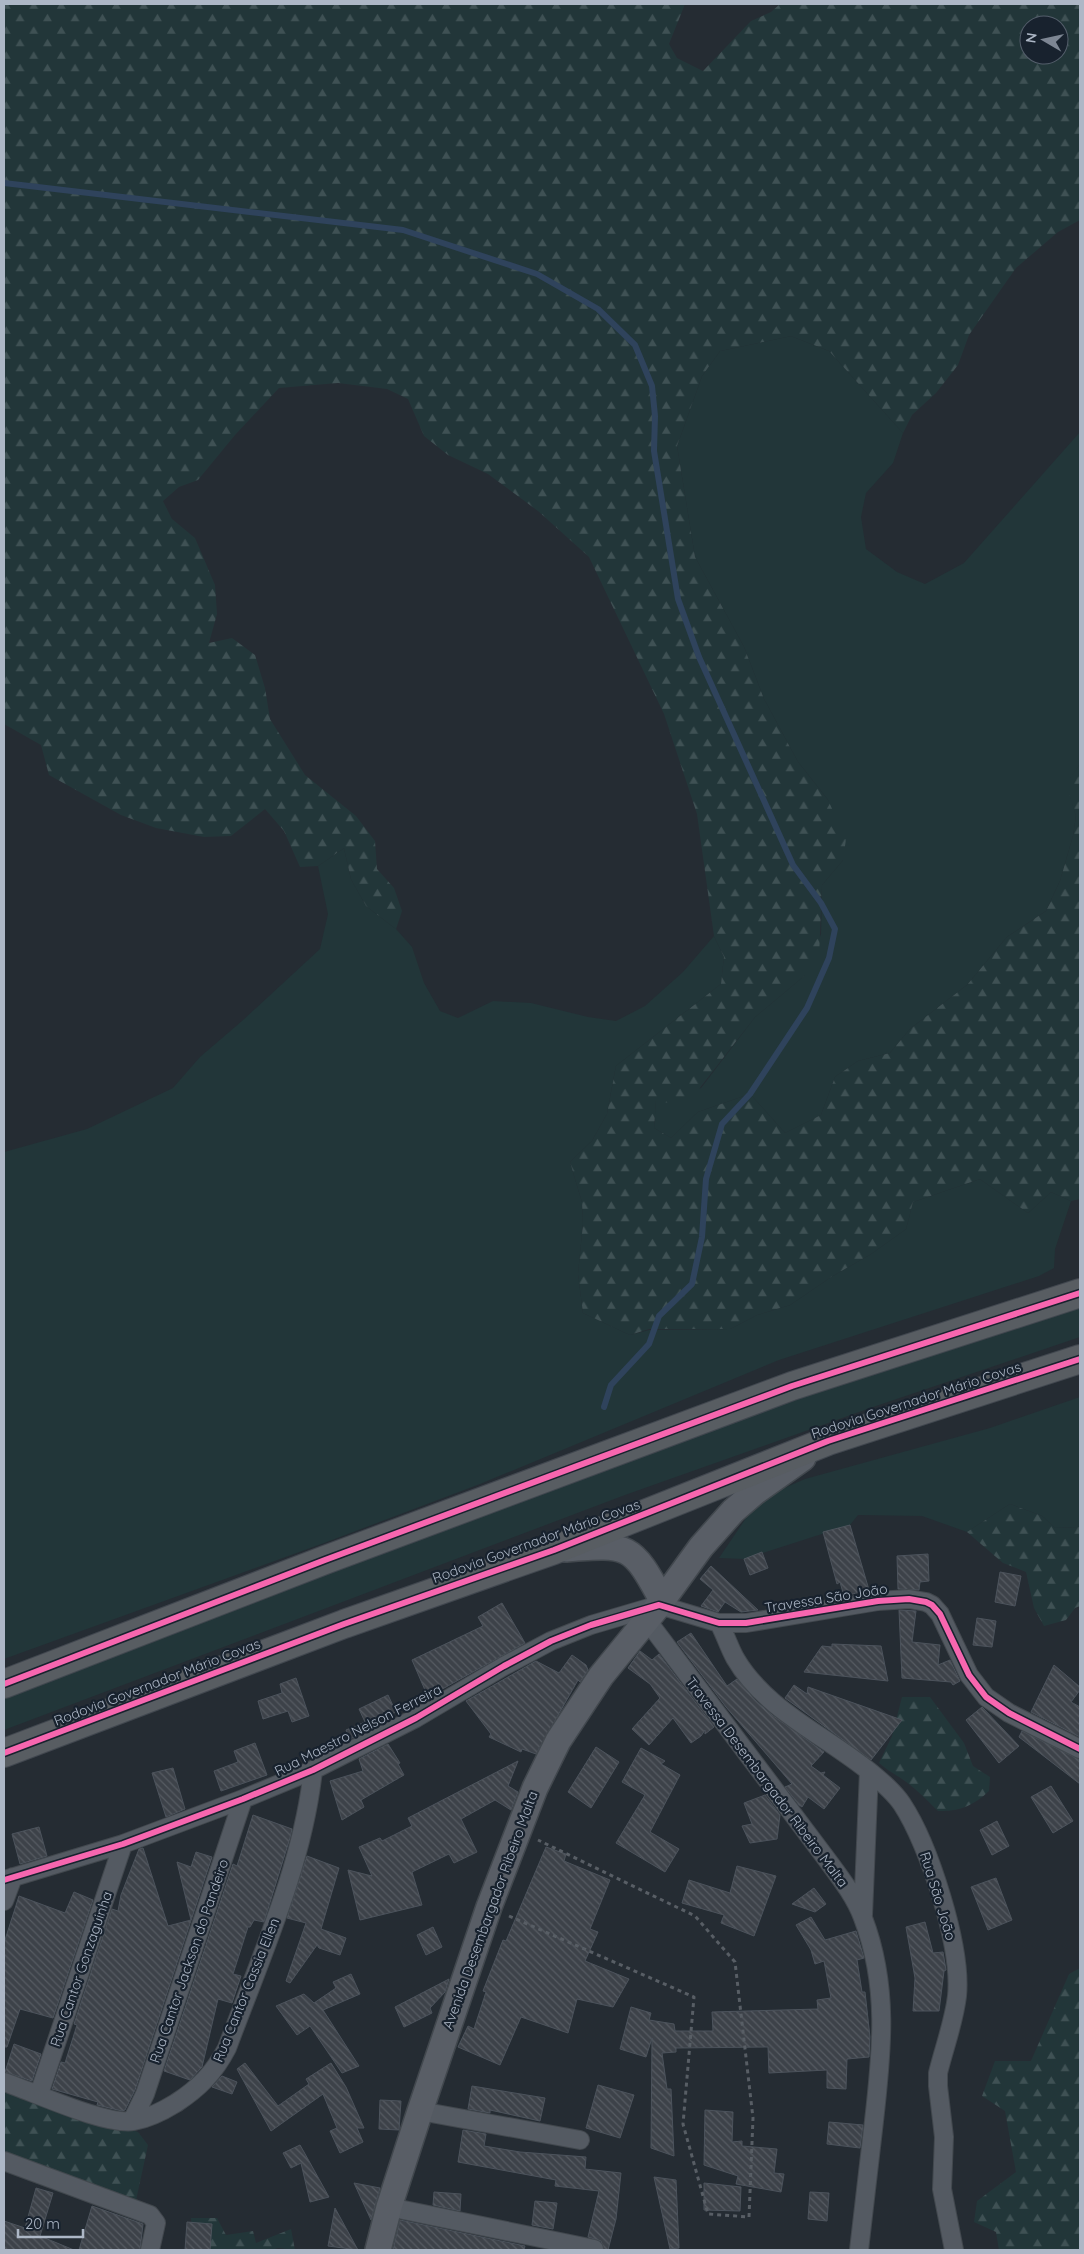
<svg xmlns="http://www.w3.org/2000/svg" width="1084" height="2254" font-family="Quicksand,sans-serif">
  <defs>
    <pattern id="forest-firs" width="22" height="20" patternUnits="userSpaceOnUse" patternTransform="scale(1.25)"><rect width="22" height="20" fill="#223639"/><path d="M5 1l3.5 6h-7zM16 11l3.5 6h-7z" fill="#3f5154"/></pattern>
    <pattern id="building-back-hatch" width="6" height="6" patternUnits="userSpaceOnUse" patternTransform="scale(1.25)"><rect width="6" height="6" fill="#3d4249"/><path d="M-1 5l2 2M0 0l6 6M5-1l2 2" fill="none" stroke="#565b62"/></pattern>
  </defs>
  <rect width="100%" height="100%" fill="#252c33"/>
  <path fill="#223639" d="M791,336L829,351L903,433L893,463L866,493L861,517L866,549L897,572L925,584L964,563L1080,432V764L1067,784L1076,816L1073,836L1060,881L1046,911L1007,937L967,985L910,1029L890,1053L858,1061L835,1077L821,1115L785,1133L750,1094L698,1112L671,1138L654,1128L656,1099L701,1088L755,1017L804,976L821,934L822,885L843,860L828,800L798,762L764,699L744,647L695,557L677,446L702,376L720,351Z
    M344,848L351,879L366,906L396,929L412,947L424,983L440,1011L458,1018L493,1001L531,1003L588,1017L616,1021L645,1006L683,972L714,936L724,957L721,984L616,1066L607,1114L592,1141L570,1162L582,1202L583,1224L578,1274L583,1313L630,1335L649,1330L730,1329L757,1315L790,1305L831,1277L871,1254L906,1229L913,1202L980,1179L1028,1213L1051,1192L1071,1201L1055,1249L1054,1268L1039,1276L779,1360L480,1484L324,1543L4,1659V1152L87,1129L173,1088L200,1057L242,1021L320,949L328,914L318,866Z
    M1080,1295V1337L876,1406L625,1495L4,1730V1692Z
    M1080,1397V1527L1055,1528L1042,1516L1010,1504L967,1532L922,1516L858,1515L850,1525L744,1559L719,1558L759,1499L805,1479L990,1428Z"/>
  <path fill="url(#forest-firs)" fill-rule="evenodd" d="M4,4H685L669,44L677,58L703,71L751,21L771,12L780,4H1080V220L1058,232L1016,268L969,335L958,365L936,393L912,415L903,433L829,351L791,336L720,351L702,376L677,446L695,557L744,647L764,699L798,762L828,800L846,839L843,860L822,885L819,957L804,976L755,1017L685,1107L656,1100L654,1128L671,1138L698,1112L750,1094L785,1133L821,1115L835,1077L858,1061L890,1053L910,1029L967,985L1007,937L1046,911L1060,881L1073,836L1076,816L1066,784L1080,764V1199L1071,1201L1051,1192L1028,1213L980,1179L913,1202L906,1229L871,1254L831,1277L790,1305L757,1315L730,1329H649L630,1335L583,1313L578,1274L583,1224L582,1202L570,1162L592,1141L607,1114L616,1066L721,984L724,957L714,936L697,814L664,714L589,557L538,511L488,474L448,455L424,436L408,399L387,389L338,383L279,388L235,435L198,480L179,487L163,501L172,519L195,538L215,585L217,614L209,643L232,638L255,655L265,688L270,719L305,775L356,816L375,841L377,869L394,888L402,911L396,929L366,906L351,879L344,848L318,866L300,867L284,831L265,809L231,836L204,837L156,828L121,815L49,775L41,745L4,724ZM1029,25H1059V55H1029Z
    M1010,1504L1042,1516L1055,1528L1080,1527V1606L1075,1608L1066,1620L1044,1626L1034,1608L1026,1572L1003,1563L967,1532Z
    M902,1697H930L964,1743L973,1766L990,1777L989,1791C974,1805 960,1812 938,1811C926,1799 913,1786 899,1777C891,1772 886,1769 879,1763L892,1736Z
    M1080,1968V2250H999L996,2232L974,2222L977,2201L1016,2172L1005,2111L982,2096L995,2061H1031L1069,1974Z
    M4,2088L138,2132L148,2145L135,2205L4,2166Z
    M191,2218H217L226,2235L253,2231L256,2243L291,2229L295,2250L278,2248L272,2250H194Z"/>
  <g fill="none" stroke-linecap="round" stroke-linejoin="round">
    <path stroke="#2f435c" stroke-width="6" d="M4,183L403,230L537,274L598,309L635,345L652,386L655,416L654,451L678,599L699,657L793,865L821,903L835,929L829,958L807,1008L750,1094L722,1124L706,1179L702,1237L692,1284L659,1316L649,1344L611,1385L604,1407"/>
  </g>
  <path fill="url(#building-back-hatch)" stroke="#4c535c" d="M850,1525L869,1590L844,1596L840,1582L837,1584L823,1532Z
    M762,1552L768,1568L750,1575L744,1559Z
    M928,1554L929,1581L920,1582L919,1590L898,1589L897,1556Z
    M711,1566L758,1610L741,1612L725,1602L718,1612L701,1606L713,1590L700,1579Z
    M1000,1572L1021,1576L1015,1606L995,1602Z
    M502,1603L525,1643L428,1697L412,1660L483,1626L478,1617Z
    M899,1610L916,1611L912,1642L940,1645L938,1665L950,1660L960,1681L953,1685L951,1682L902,1678Z
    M977,1618L996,1621L992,1647L973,1645Z
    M691,1633L727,1686L737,1679L755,1700L772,1715L824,1752L811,1766L821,1773L825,1772L823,1775L840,1788L824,1809L808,1797L802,1807L799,1805L785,1787L792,1784L726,1707L677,1642Z
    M832,1644L881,1646L888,1681L804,1672L822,1646L832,1647Z
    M640,1651L652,1660L659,1654L714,1727L705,1734V1730L701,1736L691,1743L673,1718L649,1745L632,1729L660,1698L650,1684L628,1668Z
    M572,1655L586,1665L588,1670L580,1682L578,1680L536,1754L522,1749L521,1752L489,1737L491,1734L466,1701L536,1661L559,1673Z
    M1054,1665L1080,1687V1690L1071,1702L1080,1707V1737L1031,1712Z
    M296,1678L309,1716L292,1722L288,1711L263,1719L258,1701L282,1693L280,1684Z
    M794,1685L807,1694L808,1687L902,1720L871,1760L785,1698Z
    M388,1695L396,1712L375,1722L377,1726L350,1739L346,1730L365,1722L359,1709Z
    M982,1707L1019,1746L999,1763L966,1720Z
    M1022,1731L1080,1760V1784L1019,1737Z
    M255,1743L267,1775L221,1791L214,1771L238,1762L234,1751Z
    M388,1744L400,1763L398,1764L404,1775L361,1800L364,1807L342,1820L330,1781L363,1771L359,1759Z
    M596,1747L619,1762L591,1808L568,1792Z
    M641,1748L665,1761L661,1764L680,1775L650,1832L679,1849L665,1872L616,1843L645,1795L622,1782Z
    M518,1761L508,1786L518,1792L511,1810L495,1800L461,1819L477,1852L454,1863L449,1854L412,1872L422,1905L360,1920L348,1870L372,1876L359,1847L380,1838L382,1841L412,1826L408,1818Z
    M173,1768L185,1809L166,1817L152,1773Z
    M1051,1786L1073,1821L1053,1833L1031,1797Z
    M765,1795L780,1815L777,1839L750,1843L742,1826L752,1824L744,1803Z
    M253,1815L292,1829L290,1838L264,1922L254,1920L250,1927H248L233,1974L241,1976L232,2003L218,1999L202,2067L190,2080L164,2071L233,1864L237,1866Z
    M997,1821L1009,1846L992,1855L980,1830Z
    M39,1827L47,1856L20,1864L12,1834Z
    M546,1847L566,1854L564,1861L610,1880L590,1929L598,1932L585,1961L629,1979L613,2007L577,1999L568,2033L521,2017L500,2065L458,2047L468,2026L474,2029L486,1992L483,1991L503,1940L506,1941Z
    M143,1848L168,1926L191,1920L177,1862L191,1867L196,1852L212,1857L135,2090L125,2110L122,2111L97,2105L98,2102L52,2089L61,2062L65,2063L77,2025L74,2024L112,1909L118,1911L121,1895L139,1849Z
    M307,1856L339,1868L321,1929L346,1938L340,1955L319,1948L317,1945L290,1983L286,1981L306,1923L287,1918Z
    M737,1866L776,1876L754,1936L721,1923L724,1915L682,1903L689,1880L730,1893Z
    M996,1878L1012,1920L988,1930L971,1887Z
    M814,1888L826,1904L815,1912L792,1904Z
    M74,1892L93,1900L53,2018L20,2009L7,2047H4V1943L19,1896L65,1913Z
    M811,1917L825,1940L856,1931L864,1958L857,1960L862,1992H865L870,2037L869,2057L847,2059L846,2089L827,2088V2070L769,2073L768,2047L676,2048V2052L662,2053L667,2089H671L674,2156L651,2148L652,2038L646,2057L620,2049L631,2007L651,2013L649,2020L674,2024L675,2031H713L712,2012L818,2009L817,2000L831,1998L824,1961L815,1964L811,1950L796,1925Z
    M925,1922L933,1953L943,1952L946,1970L944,1971L939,2011H913L915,1978L906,1927Z
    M433,1927L442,1947L426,1955L417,1935Z
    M351,1974L360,1994L323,2010L359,2066L342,2073L310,2026L297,2035L276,2006L304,1994L314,2003L336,1988L333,1982Z
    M449,1979L445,1992L430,2008L432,2013L404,2027L395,2007Z
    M14,2044L41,2054L32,2081L5,2072Z
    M245,2063L278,2106L309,2084L306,2079L331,2063L346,2087L364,2128H357L363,2142L340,2153L330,2131L337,2128L323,2094L271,2131L237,2069Z
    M222,2076L237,2082L232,2094L212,2087Z
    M598,2085L634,2095L620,2138L586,2128Z
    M472,2086L545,2098L540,2121L490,2110V2113L468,2109Z
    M380,2100L401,2101L399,2130L379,2129Z
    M705,2110L733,2112L732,2142L742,2141V2146L777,2149L774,2173L784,2174L781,2192L736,2184L738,2176L704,2165Z
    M829,2122L863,2125L860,2148L827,2144Z
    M463,2130L486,2134L484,2146L520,2152L586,2157L585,2169L621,2173L616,2219L608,2250H604L601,2241L588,2237L599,2191L555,2186L556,2180L458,2162Z
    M300,2145L304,2152L329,2197L310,2202L301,2163L291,2168L283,2153Z
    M654,2177L676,2180L679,2248L670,2249Z
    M354,2183L380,2188L371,2220Z
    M704,2183L741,2187L740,2211L704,2210Z
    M36,2188L53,2193L40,2236L74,2250H4V2221L25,2228Z
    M434,2192L461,2194L460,2211L433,2205Z
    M810,2192L829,2193L827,2221L808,2219Z
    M535,2201L557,2203L553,2229L532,2225Z
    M92,2206L143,2224L140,2250H79Z
    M335,2208L358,2250L328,2246Z
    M400,2220L525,2246L524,2250H393Z
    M187,2222L212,2224L210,2250H185Z"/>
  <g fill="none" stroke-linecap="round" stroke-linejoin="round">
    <g stroke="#42484e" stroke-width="20">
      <path id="minor" d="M646,1619L825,1857C839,1876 855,1896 863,1918C889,1986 882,2051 874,2121C869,2164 864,2207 859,2250
        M719,1623C725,1634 729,1647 735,1658C765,1710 825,1735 870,1772C882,1782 894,1792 902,1804C929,1845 962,1947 957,1996C954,2022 944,2048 938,2073V2086L944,2137L942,2189L954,2250
        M4,1880L123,1844L243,1799L313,1770L416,1718L504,1666L551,1641L591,1625L659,1605L719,1623H746L878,1601L909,1599L926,1602L932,1605L940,1614L969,1675L986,1697L1009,1713L1080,1749
        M4,1901L13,1877
        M863,1915L869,1771
        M4,2082C34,2092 106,2126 134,2121C150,2118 163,2111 176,2103C199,2088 214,2073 227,2048C260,1959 303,1865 313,1770
        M39,2094L123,1844
        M420,2111L580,2140
        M132,2121L145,2094L243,1799
        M4,2161L150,2215L156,2223L150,2250
        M389,2207L594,2249"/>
    </g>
    <g stroke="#42484e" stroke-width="28">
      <path id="secondary" d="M566,1549C629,1544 632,1544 662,1600
        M378,2250L389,2207L420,2111L489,1907L535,1788L558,1741L601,1676L659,1605L701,1547L733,1511L755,1492L803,1458"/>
    </g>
    <g stroke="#41474f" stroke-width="30">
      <path id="trunk" d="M4,1684L325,1560L792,1386L1080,1293
        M4,1753L344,1624L554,1550L828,1441L1080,1359"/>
    </g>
    <path stroke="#585e65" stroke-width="3" stroke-dasharray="4 4" stroke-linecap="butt" d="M509,1916L694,1997L683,2124L708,2214L749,2217L753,2118L735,1962L695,1916L538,1840"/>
    <use href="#minor" stroke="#545a62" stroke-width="18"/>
    <use href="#secondary" stroke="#595e66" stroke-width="25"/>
    <use href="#trunk" stroke="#585d62" stroke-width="28"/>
    <g stroke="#18222e" stroke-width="9">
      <path id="cycleway" d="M4,1684L325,1560L792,1386L1080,1293
        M4,1753L344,1624L554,1550L828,1441L1080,1359
        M4,1880L123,1844L243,1799L313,1770L416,1718L504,1666L551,1641L591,1625L659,1605L719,1623H746L878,1601L909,1599L926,1602L932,1605L940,1614L969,1675L986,1697L1009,1713L1080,1749"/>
    </g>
    <use href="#cycleway" stroke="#f766af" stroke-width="6"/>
  </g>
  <g text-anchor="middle" stroke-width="4.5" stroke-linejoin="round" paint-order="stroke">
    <g font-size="14" fill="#adb7c6" stroke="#18222e">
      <text transform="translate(916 1400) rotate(-18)" y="5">Rodovia Governador Mário Covas</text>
      <text transform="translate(536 1541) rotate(-20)" y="5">Rodovia Governador Mário Covas</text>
      <text transform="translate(826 1598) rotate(-9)" y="5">Travessa São João</text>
      <text transform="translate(157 1682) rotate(-21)" y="5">Rodovia Governador Mário Covas</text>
      <text transform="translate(358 1730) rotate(-27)" y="5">Rua Maestro Nelson Ferreira</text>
      <text transform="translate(767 1782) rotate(53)" y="5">Travessa Desembargador Ribeiro Malta</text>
      <text transform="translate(938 1896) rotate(73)" y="5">Rua São João</text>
      <text transform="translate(490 1910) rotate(-70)" y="5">Avenida Desembargador Ribeiro Malta</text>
      <text transform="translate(189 1961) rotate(-71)" y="5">Rua Cantor Jackson do Pandeiro</text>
      <text transform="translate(81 1969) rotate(-71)" y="5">Rua Cantor Gonzaguinha</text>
      <text transform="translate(246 1990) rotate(-68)" y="5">Rua Cantor Cassia Ellen</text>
    </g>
  </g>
  <rect width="1084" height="2254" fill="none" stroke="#adb7c6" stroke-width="10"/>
  <g transform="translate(1044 40) rotate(279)"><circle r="24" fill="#18222e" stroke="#545e6b"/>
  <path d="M0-4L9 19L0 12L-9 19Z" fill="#7d8693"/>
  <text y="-8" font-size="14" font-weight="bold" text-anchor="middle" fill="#adb7c6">N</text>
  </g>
  <path d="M18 2229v8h65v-8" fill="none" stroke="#adb7c6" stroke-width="2.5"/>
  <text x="25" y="2229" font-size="15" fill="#adb7c6" stroke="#18222e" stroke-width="4" paint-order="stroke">20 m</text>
</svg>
